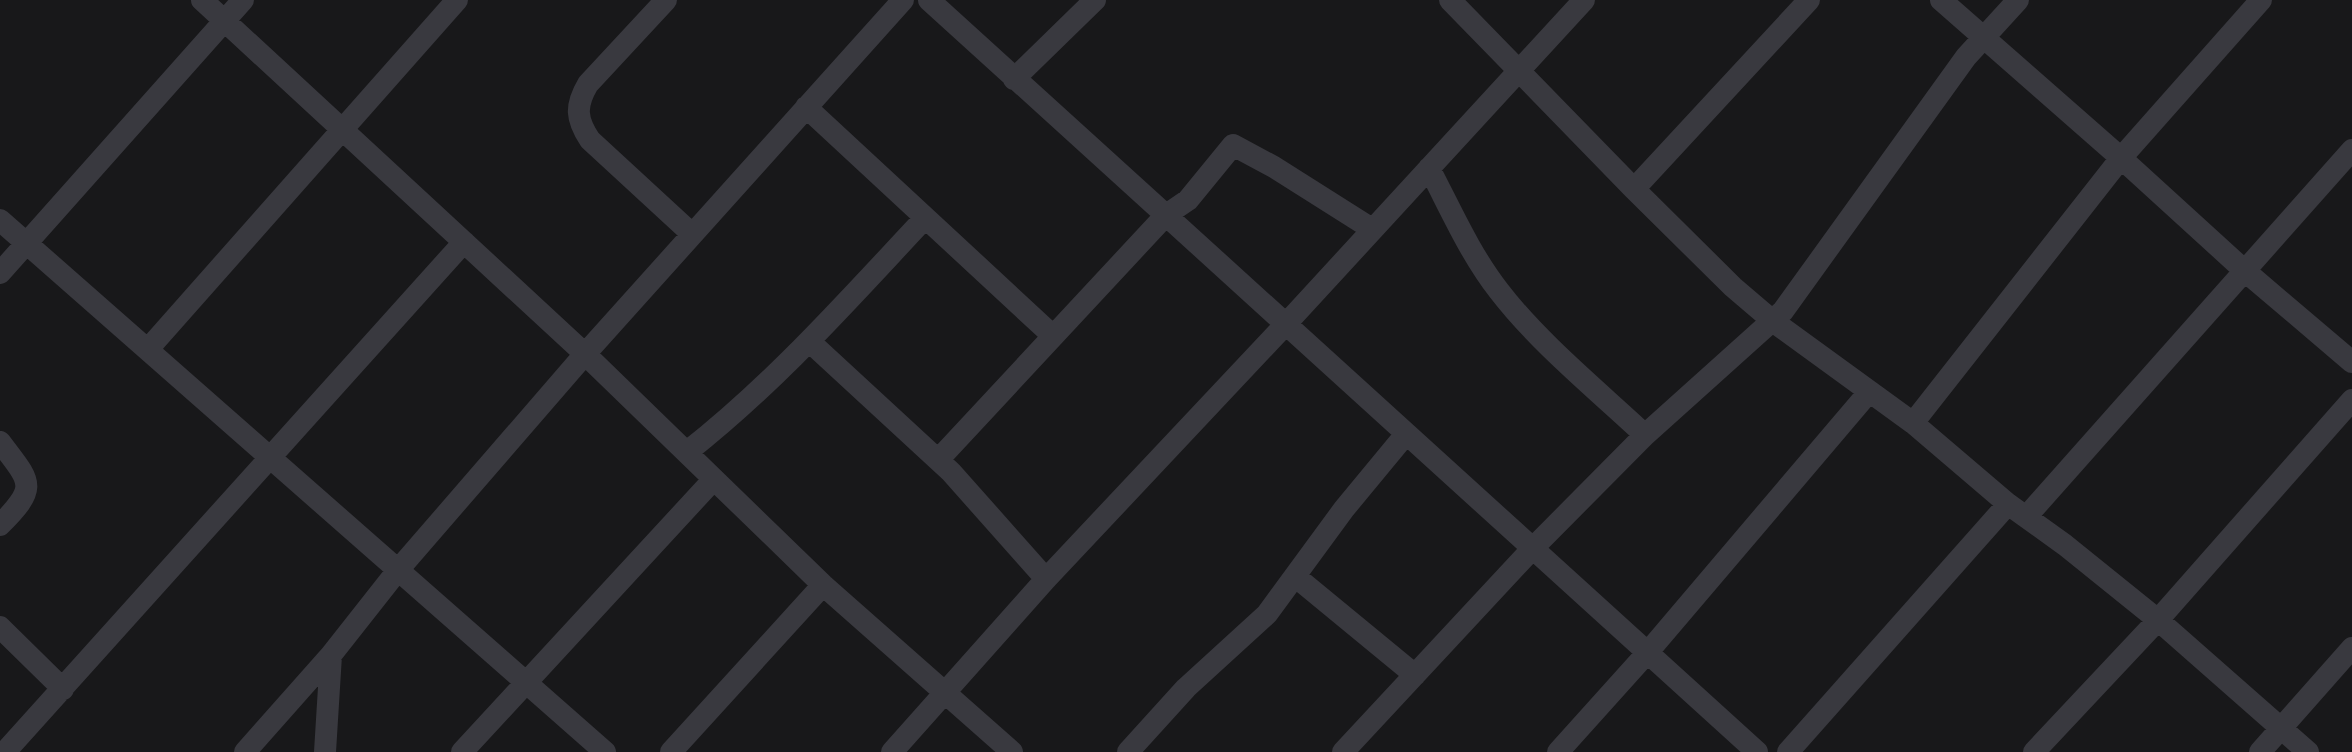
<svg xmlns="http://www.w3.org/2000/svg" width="2352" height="752" font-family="'PT Sans Narrow',sans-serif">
  <rect width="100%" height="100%" fill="#18181a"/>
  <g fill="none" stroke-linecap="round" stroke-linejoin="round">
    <path stroke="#39393f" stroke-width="22" d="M202,0L585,354L823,585L1012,752
      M666,0L588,84C575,106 576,119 590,140L692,234
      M929,0L1757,752
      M1450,0L1634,189L1733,287L1774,322L1913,423L2008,504L2065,545L2158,620L2308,752
      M1941,0L2121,158L2245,271L2352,362
      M1014,79L1095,0
      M806,107L1052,335
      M1429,168C1451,210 1470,254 1499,291C1538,342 1598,391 1645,435
      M1634,189L1809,0
      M0,220L605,752
      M0,273L243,0
      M809,341L951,472L1046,579
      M149,348L457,0
      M1913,423L2121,158L2261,0
      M0,442C31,483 39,486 0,525
      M687,452C775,383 849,299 925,218
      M938,460L1166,215L1188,200L1233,145L1274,167L1372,229
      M2026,517L2352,150
      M1296,577L1415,675
      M0,627L63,689
      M5,752L464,242
      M245,752L331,655
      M325,752L331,655L398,570L585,354L903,0
      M462,752L714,479
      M671,752L823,585
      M892,752L1046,579L1285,325L1584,0
      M1128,752L1186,688L1267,614L1344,509L1406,434
      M1343,752L1532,549L1645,435L1783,311L1966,57L2018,0
      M1558,752L1648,652L1869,392
      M1788,752L2008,504
      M2034,752L2158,620L2352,400
      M2260,752L2352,648"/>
  </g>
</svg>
